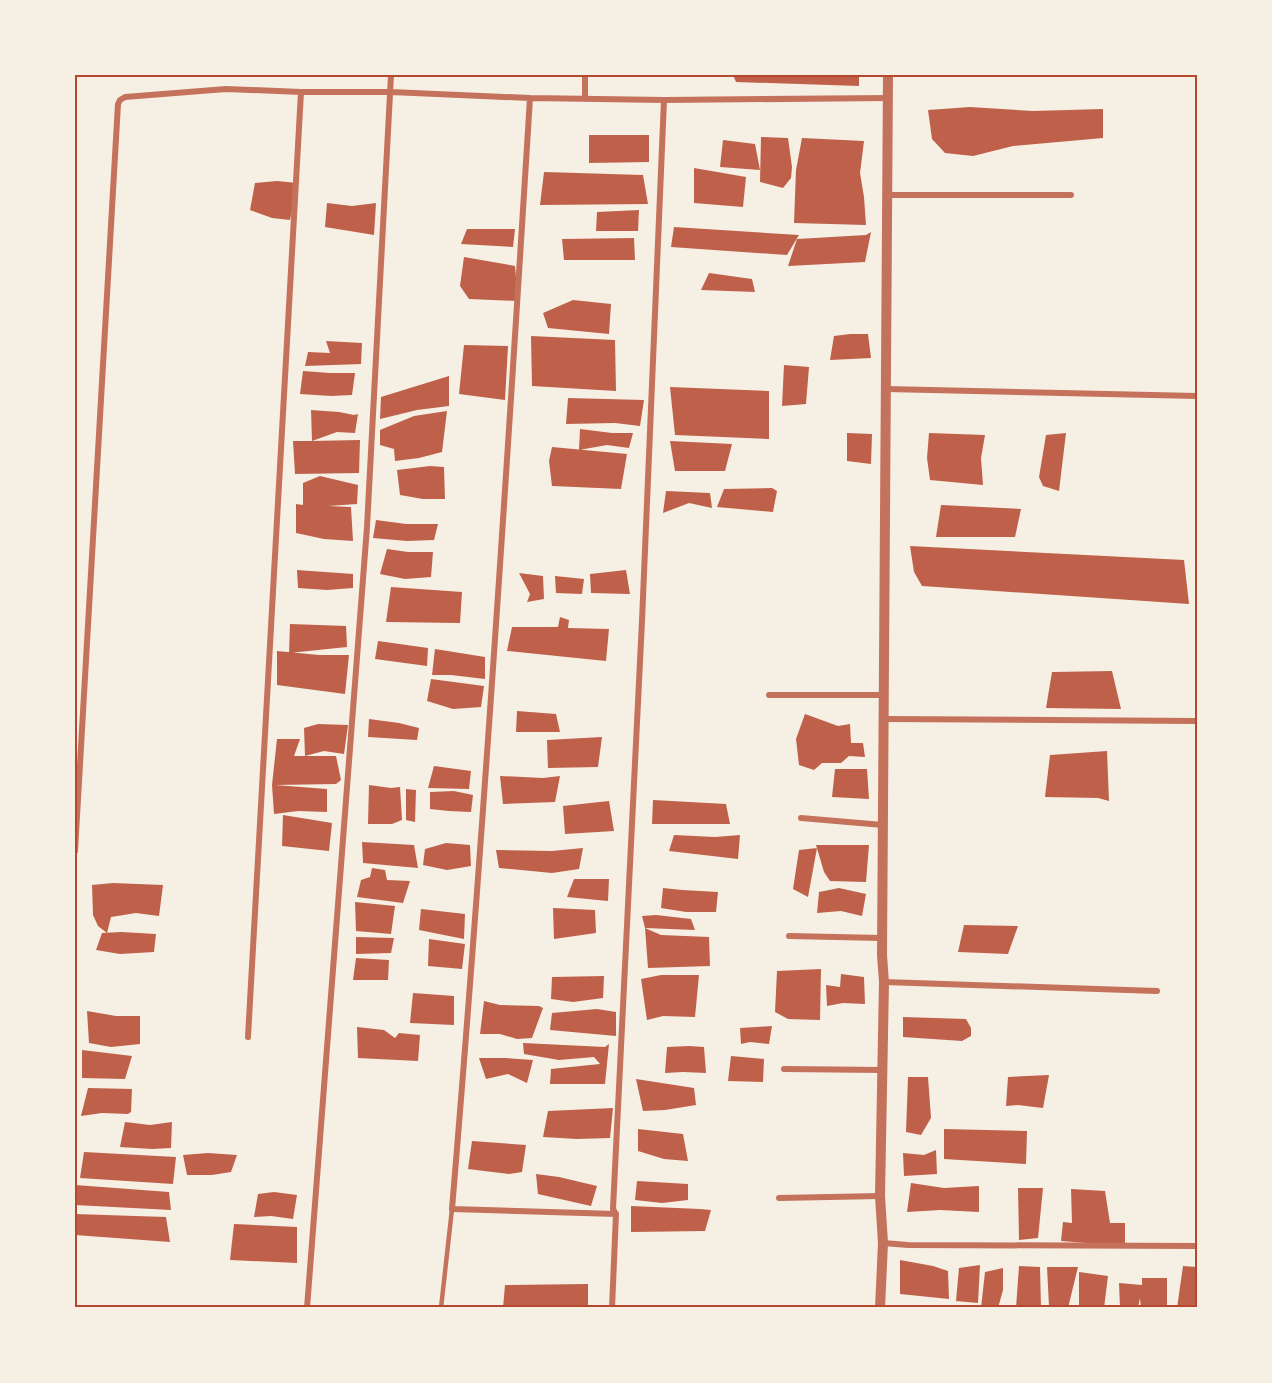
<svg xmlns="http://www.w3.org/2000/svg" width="1272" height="1383" font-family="Roboto,sans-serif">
  <rect width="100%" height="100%" fill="#f6efe4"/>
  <path fill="#bf614a" d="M733,75H859V86L736,82Z
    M970,107L1033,111L1103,109V138L1013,146L973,156L945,153L932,139L928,110Z
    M589,135H649V162L589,163Z
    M761,137L788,138L792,167L791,178L783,188L760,182Z
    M802,138L864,141L860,173L864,197L866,225L794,223L796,170Z
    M723,140L755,144L760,170L720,167Z
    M694,168L746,177L743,207L694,203Z
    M544,172L643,175L648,204L540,205Z
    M277,181L297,183L290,220L272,218L250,210L255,183Z
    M327,203L352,206L376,203L374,235L325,227Z
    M639,210L638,231H596L597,212Z
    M674,227L799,235L787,255L671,247Z
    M467,229H515L513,247L461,244Z
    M871,232L865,262L788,266L797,239L866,235Z
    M634,238L635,260H564L562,239Z
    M464,257L515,266L518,301L469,299L460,286Z
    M709,273L752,279L755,292L701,290Z
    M573,300L611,304L609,334L548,328L543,313Z
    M850,334H868L871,358L830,360L834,336Z
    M531,336L615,340L616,391L532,386Z
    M326,341L362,343L361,364L305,366L308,352L330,353Z
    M464,345L508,346L505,400L459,394Z
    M784,365L809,367L806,404L782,406Z
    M303,371L330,373H355L352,395L331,396L300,394Z
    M449,376V406L417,410L380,419L381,397Z
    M670,387L769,391V439L675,435Z
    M568,398L644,400L640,426L615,423L566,424Z
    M311,410L339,412L354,415L358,414L355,433L337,432L312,441L360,440L359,473L295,474L293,441H312Z
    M447,411L442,452L419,458L395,461L394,449L380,445V430L414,416Z
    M580,429L612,433H633L629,448L607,445L579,450Z
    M847,433L872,434L871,464L847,461Z
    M929,433L985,435L981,458L983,485L930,480L927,458Z
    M1066,433L1059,491L1043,486L1039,477L1046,435Z
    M670,441L732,444L725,471H675Z
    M552,447L627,454L621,489L552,486L549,461Z
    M430,466L444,467L445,499H423L400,495L397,470Z
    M320,476L358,485L357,504L328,506L351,507L353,541L324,539L296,533V504L303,505V483Z
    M772,488L777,491L773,512L717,507L724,489Z
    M666,491L710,493L712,508L689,503L663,513Z
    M941,505L1021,509L1015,537H936Z
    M376,520L406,524H438L434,540L407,541L373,538Z
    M910,546L1184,560L1189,604L922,586L914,572Z
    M387,549L408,552H433L431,577L405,579L380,574Z
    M297,570L353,574V588L327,590L298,588Z
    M626,570L630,594L591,593L590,574Z
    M519,573L543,576L544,599L527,602L530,594Z
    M555,576L584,579L582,594L556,593Z
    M391,587L462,592L460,623L386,622Z
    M560,617L569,620L568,628L609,629L606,661L507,651L512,627H558Z
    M290,624L346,626L347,647L289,653Z
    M378,641L428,648L427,666L375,659Z
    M435,649L485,657V679L451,675H432Z
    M277,651L319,655H349L345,694L277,685Z
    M1112,671L1121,709L1046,708L1052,672Z
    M431,679L484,686L481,707L453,709L427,701Z
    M517,711L556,714L560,732H516Z
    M805,714L838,726L850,724L851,743H863L865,757L849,756L841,763H822L814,770L799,765L796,739Z
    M369,719L399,723L419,728L417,740L368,737Z
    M318,724L348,725L344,754L324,751L305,756L304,728Z
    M602,737L598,767L548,768L547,740Z
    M277,739H300L294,756H336L341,780L336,784L275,785L327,789V812L298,811L274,814L272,785Z
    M1107,751L1109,801L1098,798L1045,797L1050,755Z
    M434,766L471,771L469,789L428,788Z
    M835,769H867L869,799L832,797Z
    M500,776L543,778L560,776L555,802L503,804Z
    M369,785L391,788L400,787L402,820L392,824H368Z
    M406,789L416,790L415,822L406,820Z
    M454,791L473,795L471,812L449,811L430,809V792Z
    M653,800L726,804L730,824H652Z
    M609,801L614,831L565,834L563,806Z
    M283,815L332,823L329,851L282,846Z
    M674,835L715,837L740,835L738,859L669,851Z
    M362,842L414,845L418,868L363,863Z
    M446,843L470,845L471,866L447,870L423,865L425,849Z
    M816,845H869L866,882L830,881L824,872Z
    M583,848L579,869L552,873L499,868L496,850L552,851Z
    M817,848L808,897L793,889L799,850Z
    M372,868L385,870L387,880L410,881L403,903L357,897L361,880L370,877Z
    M574,879H609L608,901L567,897Z
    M113,883L163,885L159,916L136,913L111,917L107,933L98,926L93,915L92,885Z
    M663,888L682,890L718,892L716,912H686L661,908Z
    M839,888L866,894L862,916L841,911L817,913L819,892Z
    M355,902L395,906L391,934L356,931Z
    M553,908L595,910L596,933L554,939Z
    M421,909L465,914L464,939L419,930Z
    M656,915L691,919L695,930L645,928L642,916Z
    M964,925L1018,926L1008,954L958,952Z
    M645,928L661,935L709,937L710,966L648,968Z
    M121,932L156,934L154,952L120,954L96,950L102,933Z
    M356,937L394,938L391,953L356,954Z
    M429,939L465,944L462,969L428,966Z
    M356,958L389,960L388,980H353Z
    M821,969L820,1020L788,1019L775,1012L777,971Z
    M841,974L864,977L865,1004L843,1003L827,1006L826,985L840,987Z
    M661,975H699L695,1017L663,1016L647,1020L641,979Z
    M604,976L603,998L573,1002L551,999L552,977Z
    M413,993L454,996V1025L410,1023Z
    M484,1001L500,1005L539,1006L543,1008L532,1038L517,1039L500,1034H480Z
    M597,1009L616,1012V1036L550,1030L552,1013Z
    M87,1011L116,1016H140V1044L111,1047L89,1043Z
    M903,1017L966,1019L971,1028V1036L962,1041L903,1037Z
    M772,1026L769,1044L750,1042L741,1044L740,1028Z
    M357,1027L384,1030L395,1038L399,1033L420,1035L418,1061L358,1058Z
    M523,1043L605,1047L609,1044L605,1084H550L551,1069L600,1064L594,1057L559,1060L524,1054Z
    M689,1046L704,1047L706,1073L683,1072L665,1073L667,1047Z
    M82,1050L132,1056L125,1079L82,1078Z
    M731,1056L764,1059L763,1082L728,1081Z
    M479,1058H505L533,1060L527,1083L508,1074L486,1079Z
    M1049,1075L1043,1108L1018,1105L1006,1106L1008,1077Z
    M908,1077H928L931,1118L921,1135L906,1132Z
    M636,1079L694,1088L696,1105L665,1110L643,1111Z
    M88,1088L132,1089L131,1112L128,1114L102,1113L81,1116Z
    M613,1108L610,1138L577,1139L543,1137L548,1111Z
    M125,1122L150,1125L172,1122L171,1148L152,1149L120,1147Z
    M638,1129L683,1134L688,1161L664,1159L638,1151Z
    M944,1129L1027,1131L1026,1164L944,1159Z
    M472,1141L526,1145L522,1172L509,1174L468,1169Z
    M936,1150L937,1174L904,1176L903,1153L924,1155Z
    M84,1152L176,1157L173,1184L80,1178Z
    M208,1153L237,1155L231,1172L212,1175H187L183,1155Z
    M536,1174L559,1177L597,1186L591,1206L538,1194Z
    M637,1181L688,1184V1200L662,1203L635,1200Z
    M911,1183L944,1188L979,1186V1212L940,1210L907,1212Z
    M75,1185L169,1192L171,1210L75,1205Z
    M1018,1188H1043L1038,1238L1019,1240Z
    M1071,1189L1105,1191L1110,1223H1125V1246L1061,1241L1063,1222L1072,1223Z
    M274,1192L297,1195L293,1219L271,1216L254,1217L258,1194Z
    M631,1206L700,1209L711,1210L705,1231L631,1232Z
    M75,1214L166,1217L170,1242L75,1235Z
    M234,1224L297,1227V1263L230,1260Z
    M900,1260L933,1266L948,1271L949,1299L900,1294Z
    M980,1265L978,1303L956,1301L959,1268Z
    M1019,1266L1040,1267L1041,1308H1016Z
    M1183,1266L1197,1267V1308H1177Z
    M1047,1267H1078L1068,1308L1049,1306Z
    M1003,1268V1290L998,1308H981L985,1272Z
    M1079,1272L1108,1276L1104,1308H1079Z
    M1142,1278H1167V1308H1141L1140,1298L1138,1308H1120L1119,1283L1142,1285Z
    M588,1284V1308H503L505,1285Z"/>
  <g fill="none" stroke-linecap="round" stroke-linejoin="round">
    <path stroke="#c5725c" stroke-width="4.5" d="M441,1308L452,1209"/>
    <path stroke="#c5725c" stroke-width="6" d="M530,98C507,468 483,839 452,1209L616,1214
      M585,99V75
      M887,195H1071
      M886,389L1197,396
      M769,695H884
      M884,719L1197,721
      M801,818L883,825
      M75,851L118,104L120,100L125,97L226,89L301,92H391L530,98L664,100L888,98
      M789,936L882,938
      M884,982L1157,991
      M248,1037L301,92
      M784,1069L883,1070
      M779,1198L880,1196
      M883,1243L908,1245L1197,1246
      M307,1308L367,527L391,75
      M612,1308L616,1214L613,1209L642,621L664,100"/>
    <path stroke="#c5725c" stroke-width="10" d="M880,1308L883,1243L880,1196L884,982L882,955L888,75"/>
  </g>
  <rect width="1272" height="1383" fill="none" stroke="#f6efe4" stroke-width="153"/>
  <rect x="76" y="76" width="1120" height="1230" fill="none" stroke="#b5482f" stroke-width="2"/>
</svg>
